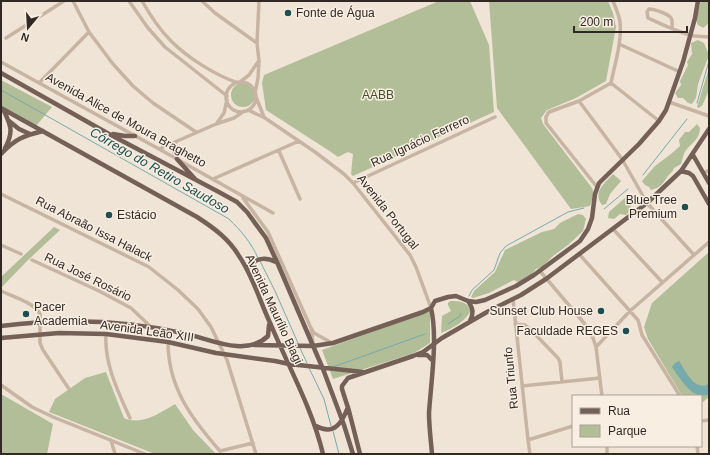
<svg xmlns="http://www.w3.org/2000/svg" width="710" height="455" font-family="Arial,sans-serif">
  <rect width="100%" height="100%" fill="#f0e4d7"/>
  <path fill="#b1be97" d="M439,1H470L489,45L494,112L353,176L351,174L353,154L348,152L338,157L331,152L266,110L262,83L264,75Z
    M489,1H608L613,13L616,27L606,81L576,98L547,110L541,118L543,124L592,188L594,194L590,206L571,209L497,108Z
    M701,1H709V23L703,28L698,25L696,20Z
    M698,40L704,43L709,55L698,84L696,98L692,104L688,103L683,98H678L675,93L681,85L680,81L688,65L687,62L692,54L691,43Z
    M709,68V90L702,106L698,108L697,107Z
    M1,80L52,107L36,126L1,106Z
    M231 95a12 12 0 1 1 24 0a12 12 0 1 1-24 0Z
    M697,124L700,128C700,138 693,142 687,149C683,153 683,159 681,164L674,168C673,172 671,172 668,176C662,184 662,187 651,190L649,187L645,185L642,181L655,166L671,154L680,146L679,140L685,132H689Z
    M613,174L621,181L610,194L606,204L602,205C592,192 605,183 613,174Z
    M626,197H630L633,200L629,212L626,215L620,214L614,219L608,218L609,212Z
    M578,214L583,215L586,219L583,231L568,245L553,256L542,267L536,269L530,276L518,282L514,280L489,293L473,298L471,297L474,291L495,272L505,250L542,232L554,229L560,223Z
    M54,227L60,230L26,262L1,288V277Z
    M709,252V397L703,402H701V396H686L681,394L648,339L644,327L652,303Z
    M450,301C459,301 466,301 471,310C466,321 452,329 441,333L442,316L451,311L448,305V303Z
    M430,311V343L414,353L333,379L322,350Z
    M106,372L124,418C141,426 160,413 175,404L193,430L216,454H155L49,412L55,399L85,378Z
    M1,394L53,424L47,454H1Z"/>
  <path fill="#77aaac" d="M679,361C685,370 694,390 707,385L709,381V394C693,402 680,378 672,367L675,363Z"/>
  <g fill="none" stroke-linecap="round" stroke-linejoin="round">
    <path stroke="#77aaac" stroke-width="1" d="M1,90L229,219C241,231 251,242 258,258
      M697,103L709,61
      M643,175L687,119
      M604,209L628,189
      M260,261L275,291L298,343
      M469,296L472,290L494,270L500,253L506,246L568,212L584,208
      M448,324L460,316L461,313
      M300,348L307,363
      M333,367L425,334
      M309,368L324,399L331,426
      M333,431L339,454"/>
    <path stroke="#c7b4a3" stroke-width="3.5" d="M73,1L89,32L113,64L133,86L153,103L196,132
      M129,1L148,28L165,47L227,96
      M142,1C150,15 159,29 171,41C188,58 215,75 238,83
      M202,1L215,13L257,43
      M672,28C672,25 673,21 671,18C669,14 654,9 649,9L647,12L648,18C661,24 675,31 690,35C696,37 703,36 709,37
      M6,38L64,1
      M619,44L680,72
      M1,62L159,149L273,213
      M240,82L249,75L258,62
      M226 97a15 15 0 1 1 30 0a15 15 0 1 1-30 0Z
      M39,83L89,32
      M611,83L659,121
      M255,93L258,78L259,61L257,43L259,1
      M256,97L264,117
      M579,101L622,159L647,203L694,255
      M669,102L709,116
      M248,110L265,118L315,152L344,174L353,183L410,255L416,267L431,308
      M217,123L224,113L227,100
      M159,149L216,124L234,118L244,111
      M279,151L300,199
      M176,158L173,150L176,142
      M704,173L709,170
      M213,179L299,141
      M353,183L495,117
      M597,187L546,123V117L549,112L579,101L611,83C615,63 622,42 620,22C619,15 616,8 613,1
      M1,194L149,267L178,290L198,309L211,327L227,360L256,454
      M243,198L268,232L310,326L314,333L332,343
      M613,229L662,282
      M1,245L21,254
      M580,255L638,320L642,335L680,396
      M32,260L99,291L131,308L151,327
      M540,271L584,323L593,338L596,347L602,396
      M1,291C12,296 35,303 40,314V343L43,350L69,389
      M513,299L528,440L530,454
      M515,324L525,325L531,330L558,358L560,362L562,382
      M311,329L313,342
      M106,334C104,363 118,392 130,418
      M168,342C168,387 191,418 220,451L253,443
      M596,347L630,311L709,242
      M1,385L32,407L53,417L145,454
      M522,386L600,378
      M701,421L709,420
      M111,440L115,454
      M528,440L573,426
      M607,446V454
      M697,446L698,454"/>
    <path stroke="#746056" stroke-width="4.5" d="M1,73L109,134L217,191L237,202L247,212L266,238L277,262L323,369L344,425L353,454
      M1,108L197,217C214,228 229,239 239,256C253,276 260,302 271,325C289,368 312,408 323,454
      M3,109C11,125 14,132 5,148
      M9,121L19,129L30,134
      M113,134L125,136H135
      M1,154C15,139 23,136 43,131
      M693,155L709,183
      M177,159L195,179
      M681,171L689,173L693,176L709,204
      M247,269C255,258 264,256 276,262
      M468,301C473,308 474,313 470,321
      M431,308C438,338 431,382 429,413C429,427 431,441 432,454
      M1,326C63,318 126,320 187,334C212,340 246,357 268,336L269,325
      M1,338L59,333L106,334L168,342L216,353L275,361L289,364L363,372
      M254,345L313,346L333,343L423,312L431,308L435,301L448,297L456,296L468,301L476,302L485,300L494,296L516,286L534,275L580,241L588,229L592,218L595,194L599,183L639,144L659,121L666,110L683,62L695,18L698,1
      M418,355H427L432,360
      M316,426C334,436 342,423 348,407
      M360,454L349,411L342,389V386L348,378L413,356L423,352L442,338L487,312L521,295L546,279L647,203L681,171L709,129"/>
  </g>
  <g fill="#1c4f52" stroke="#f8eee2" stroke-width="1.5">
    <circle cx="288" cy="13" r="4"/>
    <circle cx="685" cy="207" r="4"/>
    <circle cx="109" cy="215" r="4"/>
    <circle cx="601" cy="311" r="4"/>
    <circle cx="26" cy="314" r="4"/>
    <circle cx="626" cy="331" r="4"/>
  </g>
  <g text-anchor="middle" stroke-width="3" stroke-linejoin="round" paint-order="stroke">
    <g font-size="12" fill="#322925" stroke="#f8eee2" text-anchor="start">
      <text x="296" y="17">Fonte de Água</text>
      <text x="677" y="204" text-anchor="end">Blue Tree<tspan x="677" dy="14">Premium</tspan></text>
      <text x="117" y="219">Estácio</text>
      <text x="34" y="311">Pacer<tspan x="34" dy="14">Academia</tspan></text>
      <text x="593" y="315" text-anchor="end">Sunset Club House</text>
      <text x="618" y="335" text-anchor="end">Faculdade REGES</text>
    </g>
    <g font-size="12" fill="#42502a" stroke="#f8eee2">
      <text x="378" y="99">AABB</text>
    </g>
    <g font-size="12" fill="#322925" stroke="#f8eee2">
      <text transform="translate(126 120) rotate(29)" y="4">Avenida Alice de Moura Braghetto</text>
      <text transform="translate(420 141) rotate(-25)" y="4">Rua Ignácio Ferrero</text>
      <text transform="translate(388 212) rotate(52)" y="4">Avenida Portugal</text>
      <text transform="translate(94 229) rotate(27)" y="4">Rua Abraão Issa Halack</text>
      <text transform="translate(88 277) rotate(26)" y="4">Rua José Rosário</text>
      <text transform="translate(274 309) rotate(65)" y="4">Avenida Maurílio Biagi</text>
      <text transform="translate(147 331) rotate(8)" y="4">Avenida Leão XIII</text>
      <text transform="translate(511 378) rotate(-96)" y="4">Rua Triunfo</text>
    </g>
    <g font-size="13" font-style="italic" fill="#1c4f52" stroke="#f8eee2">
      <text transform="translate(160 170) rotate(30)" y="5">Córrego do Retiro Saudoso</text>
    </g>
  </g>
  <rect width="710" height="455" fill="none" stroke="#322925" stroke-width="4"/>
  <rect x="572" y="395" width="130" height="52" fill="#f8eee2" stroke="#a99f96"/>
  <rect x="580" y="408" width="20" height="6" fill="#746056" stroke="#a99f96"/>
  <text x="608" y="415" font-size="12" fill="#322925">Rua</text>
  <rect x="580" y="425" width="20" height="12" fill="#b1be97" stroke="#a99f96"/>
  <text x="608" y="435" font-size="12" fill="#322925">Parque</text>
  <g transform="translate(28 28) rotate(198)" stroke="#f8eee2" stroke-width="3" paint-order="stroke">
  <path d="M0-3L7 15L0 10L-7 15Z" fill="#322925"/>
  <text y="-6" font-size="11" font-weight="bold" text-anchor="middle" fill="#322925">N</text>
  </g>
  <path d="M574 26v6h113v-6" fill="none" stroke="#322925" stroke-width="2"/>
  <text x="580" y="26" font-size="12" fill="#322925" stroke="#f8eee2" stroke-width="3" paint-order="stroke">200 m</text>
</svg>
